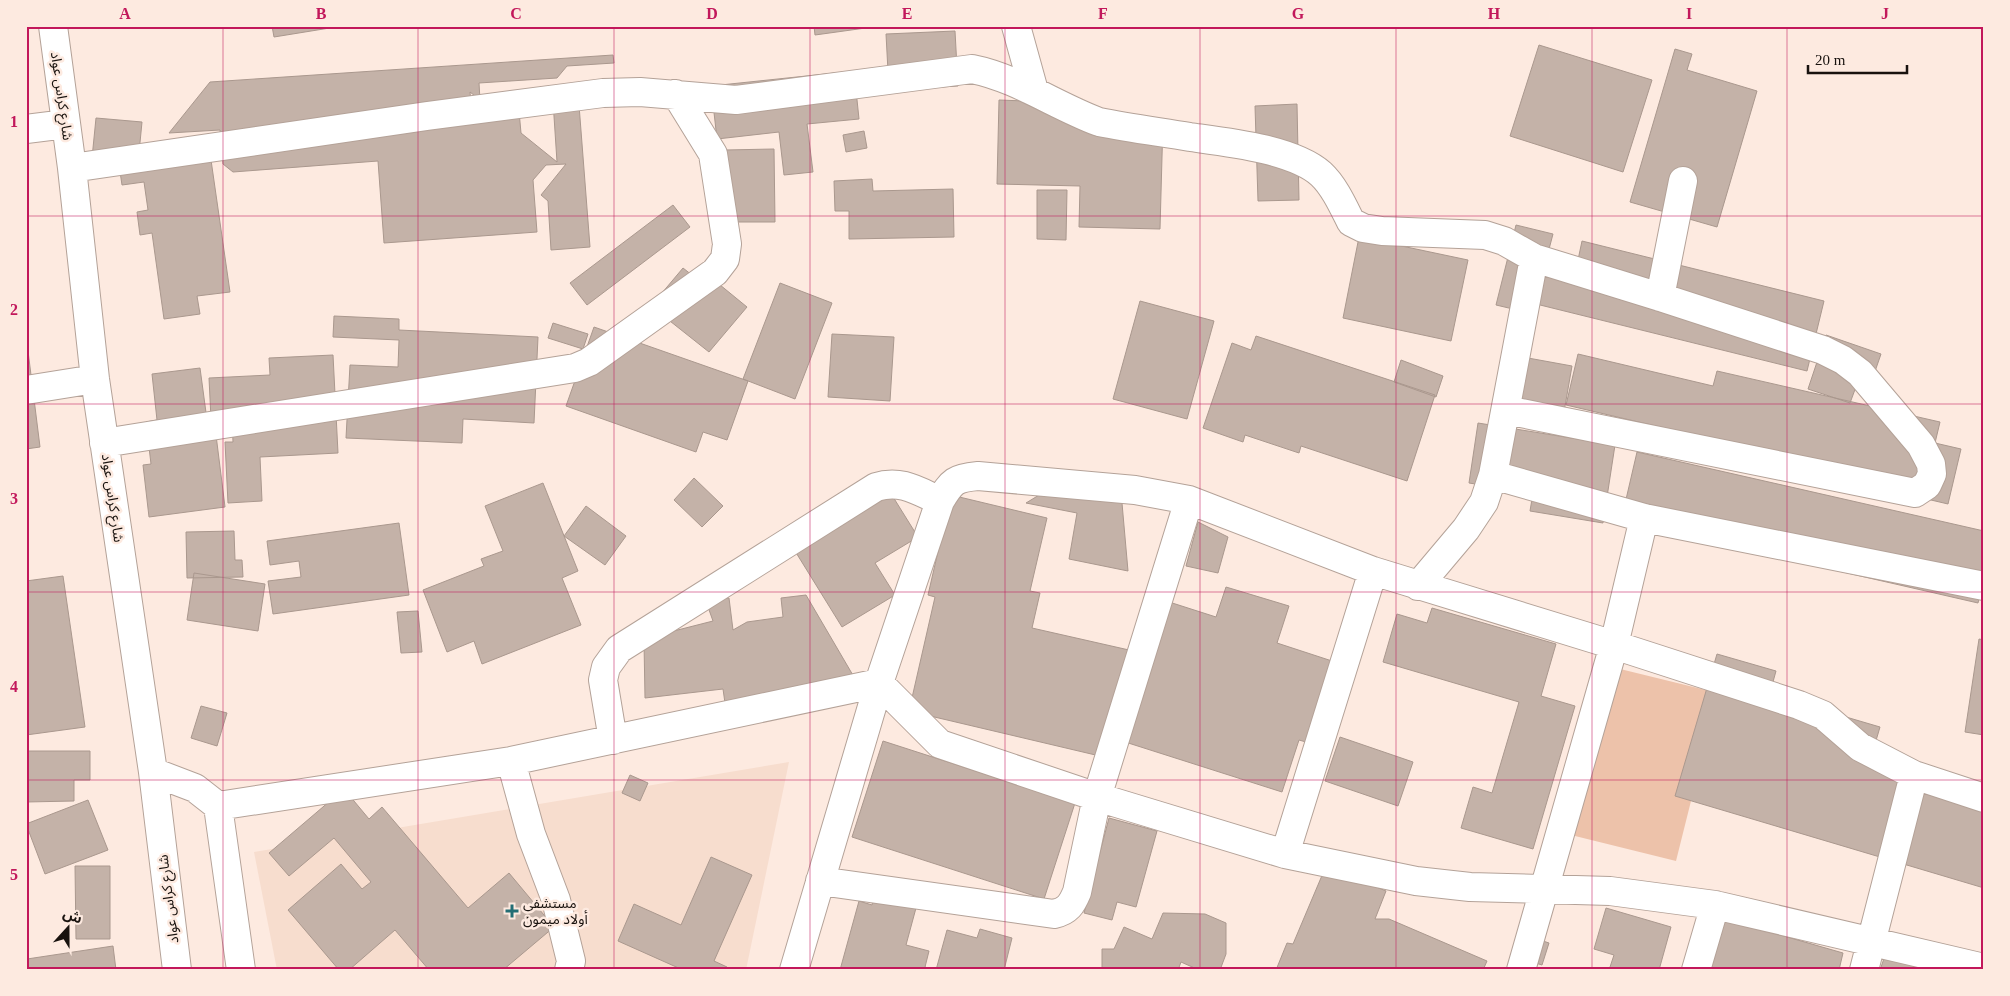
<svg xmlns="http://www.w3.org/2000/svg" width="2010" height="996" font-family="'Times New Roman','Noto Sans Arabic',serif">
  <rect width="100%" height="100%" fill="#fdeae0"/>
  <path fill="#f7ddce" d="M789,762L746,970H277L254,852Z"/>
  <path fill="#edc2aa" d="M1612,667L1718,693L1676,861L1571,835Z"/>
  <path fill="#c4b2a8" stroke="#aa988e" d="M272,26H342L274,37Z
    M814,26H880L815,35Z
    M955,31L958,86L889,90L886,34Z
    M1539,45L1652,80L1623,172L1510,136Z
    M1675,49L1692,54L1687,70L1757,91L1717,227L1630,202Z
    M613,55L614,63L567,66L557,78L479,83L480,100L470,92L472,115L519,111L521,133L557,162L553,101L578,92L590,247L551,250L548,201L541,195L566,164L546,165L533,180L537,232L384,243L378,161L233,172L223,164L220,130L169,133L210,82Z
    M854,71L859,119L807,124L813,172L784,175L779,132L717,139L711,86Z
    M999,100L1051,102L1163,121L1160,229L1079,227L1080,186L997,184Z
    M1297,104L1299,200L1258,201L1255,106Z
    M96,118L142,122L138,163L92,158Z
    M864,131L867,148L846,152L843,135Z
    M774,149L775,222H726L725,150Z
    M210,153L230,292L197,296L200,314L164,319L152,233L140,235L137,212L148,210L144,182L122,185L119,165Z
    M872,179L873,191L953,189L954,237L849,239V211H835L834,181Z
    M1037,190H1067L1066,240L1037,239Z
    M673,205L690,227L587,305L570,283Z
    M1516,225L1553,234L1548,253L1578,260L1582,241L1824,301L1807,371L1532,303L1530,313L1496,305Z
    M1359,237L1468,260L1451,341L1343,318Z
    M683,268L697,279L703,271L747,307L709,352L651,306Z
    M780,283L832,303L795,399L743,379Z
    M1140,301L1214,321L1187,419L1113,399Z
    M334,316L399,319V330L538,337L534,423L463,419L462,443L346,438L350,365L398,367L399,340L333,337Z
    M553,323L588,334L583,349L548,338Z
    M594,327L748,381L727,440L703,432L696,452L566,406Z
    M832,334L894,337L890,401L828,397Z
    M1826,335L1881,354L1872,380L1860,376L1850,403L1808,389Z
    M1256,336L1435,395L1407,481L1301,446L1299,453L1245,435L1243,442L1203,428L1232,343L1251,350Z
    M28,351L40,447L26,449V352Z
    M1506,354L1572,366L1564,412L1498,400Z
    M1578,354L1713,386L1717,371L1940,422L1935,443L1961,449L1948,504L1846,480L1848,471L1566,405Z
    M333,355L338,453L260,457L262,501L228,503L225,442H233L232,418L211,419L209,378L270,375L269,358Z
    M1401,360L1443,376L1436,397L1394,382Z
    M200,368L207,420L214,419L225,507L149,517L143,465L151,464L146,422L157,420L152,374Z
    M1478,423L1615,445L1603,523L1530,511L1533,493L1469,483Z
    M1637,452L1984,531V578L1978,603L1621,521Z
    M694,478L723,506L702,527L674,500Z
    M543,483L578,571L562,578L581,625L482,664L474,641L447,652L423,590L484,566L481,559L503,551L485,506Z
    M1049,489L1122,503L1128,571L1069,559L1077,513L1026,503Z
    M890,492L918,537L875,563L895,595L842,627L795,551Z
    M951,495L1047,518L1030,591L1040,593L1032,628L1129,650L1104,757L909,711L935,597L928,595Z
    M586,506L626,536L605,565L564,536Z
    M1198,522L1228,537L1218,573L1186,566Z
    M399,523L409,595L273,614L268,581L301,577L299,561L270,565L267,541Z
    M234,531L235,560H242L243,577L187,578L186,532Z
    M194,573L265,584L258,631L187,620Z
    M63,576L85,727L26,735V581Z
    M1226,587L1289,606L1277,643L1332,661L1306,742L1299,740L1282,792L1122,741L1166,601L1216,617Z
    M806,595L854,677L726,710L723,689L645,698L644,642L662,634L713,621L708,607L721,598H729L733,630L747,622L783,617L781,598Z
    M1432,608L1556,644L1541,696L1575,706L1533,849L1461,828L1473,787L1492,793L1519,702L1383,662L1397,614L1427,623Z
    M418,611L422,652L401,653L397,612Z
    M1979,639L1984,640V735L1965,732Z
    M1717,654L1776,671L1771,689L1795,702L1880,727L1870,761L1984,795V888L1675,796Z
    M201,706L227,713L217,746L191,738Z
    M1340,737L1413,762L1398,806L1325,781Z
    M883,741L1075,803L1044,899L852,837Z
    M26,751H90V780H74V801L26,802Z
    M630,775L648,783L640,801L622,793Z
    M344,789L369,819L382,807L468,908L509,873L554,927L503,970H429L395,930L349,970H339L288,910L341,864L362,889L371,882L334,838L289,876L269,853Z
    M88,800L108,850L45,874L26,824Z
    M1109,818L1157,831L1136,907L1117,902L1112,920L1084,913Z
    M711,857L752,875L714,961L727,967L726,970H683L618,941L634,904L681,925Z
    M75,866H110V939H76Z
    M1326,866L1386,891L1375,919H1389L1487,961L1483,970H1276L1287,943L1293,944Z
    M874,896L916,908L906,945L929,951L925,967L933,970H840L859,901L872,905Z
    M1606,908L1671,927L1659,970H1609L1614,955L1594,949Z
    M1163,913L1205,914L1226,923V954L1220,970H1199L1181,962L1178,970H1102V949H1114L1124,927L1152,939Z
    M1721,918L1843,953L1839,970H1703Z
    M980,929L1012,938L1004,970H936L947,930L977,938Z
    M1534,938L1549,943L1542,965L1526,960Z
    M113,946L116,970H29L27,959Z
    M1888,947L1953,970H1880Z"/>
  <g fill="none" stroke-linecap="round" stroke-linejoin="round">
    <g stroke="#b4a298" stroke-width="30">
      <path id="minor" d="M53,26L72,168L95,379L153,772L177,970
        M1016,26L1034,91
        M26,129L66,124
        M72,168L427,116L603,93L640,92L736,100L972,69C1017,78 1056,106 1099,122C1129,128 1160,132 1190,137C1226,142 1293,149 1321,174C1334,186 1343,206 1351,222L1363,228L1382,231L1485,235L1504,241L1534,258L1660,297L1823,350L1843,360L1860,373L1921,445L1931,464L1932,474L1927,485L1915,493L1506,410
        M1660,297L1683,181
        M26,390L95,379
        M104,443L575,368L589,362L715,272L725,259L727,244L713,154L676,94
        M1493,475L1644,518L1984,586
        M1373,571L1614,645L1799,705L1823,715L1860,747L1914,775
        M1418,586L1466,529L1484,502L1493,475L1534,258
        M613,740L603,680L606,667L619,649L876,487C901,479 918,491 940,501
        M511,761L531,834L556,900L571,961L569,970
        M153,772L195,788L218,806L241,970
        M218,806L511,761L879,683L940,501C952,481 955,478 978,476L1135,490L1189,500L1373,571L1285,854
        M820,881L1054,914C1068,911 1072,904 1077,892L1097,797L1189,500
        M794,970L879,683L940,744L1097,797L1285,854L1416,881L1470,887L1610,891L1715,905L1984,968
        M1521,970L1614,645L1644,518
        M1696,970L1715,905
        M1864,970L1914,775L1984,798"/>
    </g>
    <use href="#minor" stroke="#fff" stroke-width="28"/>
  </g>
  <path fill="none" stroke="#c2185b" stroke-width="1" stroke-opacity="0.55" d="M223,26V970M418,26V970M614,26V970M810,26V970M1005,26V970M1200,26V970M1396,26V970M1592,26V970M1787,26V970M26,216H1984M26,404H1984M26,592H1984M26,780H1984"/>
  <path fill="#236e75" stroke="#fdeae0" stroke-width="2" d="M509.5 903.5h5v5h5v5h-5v5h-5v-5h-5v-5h5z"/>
  <g text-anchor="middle" stroke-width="5" stroke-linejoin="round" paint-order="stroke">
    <g font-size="14" fill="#18120e" stroke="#fdeae0">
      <text transform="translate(62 96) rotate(82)" y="5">شارع كراس عواد</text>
      <text transform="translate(113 498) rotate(82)" y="5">شارع كراس عواد</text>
      <text transform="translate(168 899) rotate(-97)" y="5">شارع كراس عواد</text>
    </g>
    <g font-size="14" fill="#18120e" stroke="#fdeae0" text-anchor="start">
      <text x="523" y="908">مستشفى<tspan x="523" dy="16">أولاد ميمون</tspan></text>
    </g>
  </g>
  <rect width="2010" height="996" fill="none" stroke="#fdeae0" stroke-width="55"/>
  <g transform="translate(68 928) rotate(21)" stroke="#fdeae0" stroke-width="4" paint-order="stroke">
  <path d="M0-4L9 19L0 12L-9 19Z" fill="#18120e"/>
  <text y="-8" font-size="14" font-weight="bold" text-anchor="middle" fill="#18120e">ش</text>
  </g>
  <path d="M1808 65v8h99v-8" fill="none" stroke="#18120e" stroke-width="2.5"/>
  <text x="1815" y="65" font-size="15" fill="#18120e" stroke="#fdeae0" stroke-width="4" paint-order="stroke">20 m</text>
  <rect x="28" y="28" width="1954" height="940" fill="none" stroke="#c2185b" stroke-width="2"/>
  <g font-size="16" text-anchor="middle" font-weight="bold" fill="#c2185b">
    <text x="125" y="19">A</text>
    <text x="321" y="19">B</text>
    <text x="516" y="19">C</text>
    <text x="712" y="19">D</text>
    <text x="907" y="19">E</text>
    <text x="1103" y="19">F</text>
    <text x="1298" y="19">G</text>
    <text x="1494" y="19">H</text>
    <text x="1689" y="19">I</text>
    <text x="1885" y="19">J</text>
    <text x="14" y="127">1</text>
    <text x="14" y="315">2</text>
    <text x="14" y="504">3</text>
    <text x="14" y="692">4</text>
    <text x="14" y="880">5</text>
  </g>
</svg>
